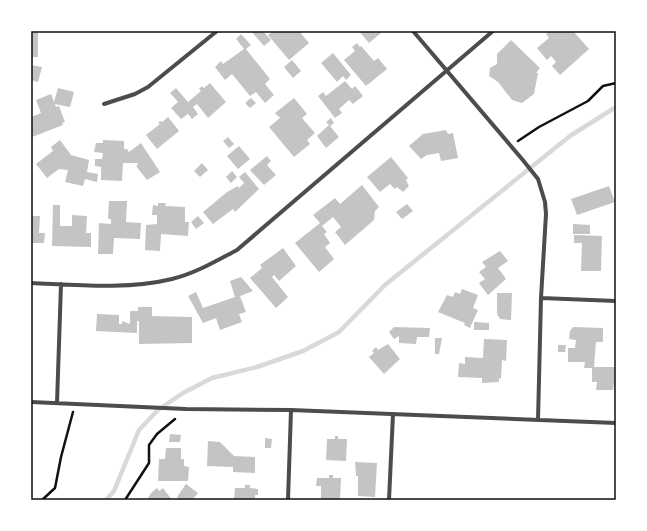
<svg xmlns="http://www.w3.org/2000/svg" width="647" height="531" font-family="'Titillium Web',sans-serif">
  <rect width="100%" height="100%" fill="#fff"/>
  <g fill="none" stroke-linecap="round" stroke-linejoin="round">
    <path stroke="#d9d9d9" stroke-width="4.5" d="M106,500L114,491L139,430L158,410L183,393L212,378L257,367L303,351L339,332L385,285L570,136L616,107"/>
  </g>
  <path fill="#c4c4c4" d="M31,31H38V57H33L32,65Z
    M251,31H263L271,40L264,46Z
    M273,31H299L309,43L289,60L268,35Z
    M359,31H379L381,33L369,43Z
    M550,31H573L589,49L560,75L552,66L556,62L551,56L547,60L537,48L549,38L546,34Z
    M241,34L251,45L246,49L270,79L265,84L274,95L265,103L256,92L250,96L232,74L225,80L215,67L221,61L223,64L244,49L236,39Z
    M511,40L540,68L536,73H538L534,94L522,103L512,100L498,82L489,76L490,68L497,64V54Z
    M357,43L360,47L361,46L374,61L378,58L387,69L366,86L344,60L355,51L352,47Z
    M333,53L351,75L346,80L343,76L337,82L321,63Z
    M292,60L301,71L293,78L284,67Z
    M31,65L42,67L38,82L31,80Z
    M345,81L352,89L355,86L363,96L353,104L349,100L339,109L342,113L335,118L318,96L323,92L326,96Z
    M210,83L226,102L208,118L197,104L193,107L198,114L192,119L188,114L181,119L171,108L178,102L170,93L176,88L188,102L201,91L199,89L202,86L204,88Z
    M58,88L74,92L70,107L55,104L56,107L59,106L65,122L62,123L63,125L32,137L33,140L31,141V117L41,113L36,100L51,94L54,102Z
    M251,98L256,103L250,108L245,103Z
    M294,98L307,114L302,118L315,133L307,140L310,144L294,157L269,127L280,118L275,113Z
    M168,117L179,131L157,149L146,135L160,124L158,123L160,121L162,122Z
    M331,118L334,123L330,126L339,137L326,148L317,136L329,125L326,122Z
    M446,130L448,134L453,133L458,158L441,161L439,153L427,155L421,159L409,146L423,134Z
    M228,137L234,144L229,148L223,141Z
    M60,140L71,155L89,160L87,172L98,174L97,182L85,179L83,186L65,182L68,170L59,169L47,178L36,164L53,151L51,147Z
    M103,140L124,141V149H127L129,152L141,143L160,172L147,180L136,166L138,165L137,163H123L122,181L101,180V167L95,166V159H102L103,153L94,152L96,143H103Z
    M239,146L250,159L238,169L227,156Z
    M267,156L271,161L267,165L276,175L264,185L250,170Z
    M391,157L408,178L406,180L409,186L403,192L397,187L395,189L390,184L380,192L367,177Z
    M202,163L208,170L200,177L194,171Z
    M232,171L237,177L231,183L226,177Z
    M245,172L259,189L235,212L233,209L213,224L203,212L227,192L238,186L239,188L244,183L239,177Z
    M362,185L379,207L375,211L374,220L345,245L335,232L341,227L333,217L322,226L327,232L324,234L330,243L325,247L334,259L319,272L295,243L320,223L313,215L335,198L340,204Z
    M609,186L615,202L577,215L571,199Z
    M109,201H127L126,222L141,223L140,239L114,238L113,254H98L99,223L111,224V219H108Z
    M158,203H166L165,206L185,207V222H189L188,236L161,234L160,251L145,250L146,225L157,224V215H152L153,205L158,206Z
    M407,204L413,211L402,219L396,212Z
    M53,205H60V226H72V215L87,216L86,233H91V247L52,246Z
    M31,216H40L39,233H45L44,243H31Z
    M198,216L204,223L196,229L191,222Z
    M573,224L590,225V234H573Z
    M574,235L602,236L601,271H581L582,243H574Z
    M283,248L296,266L279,281L274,275L272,277L288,297L276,308L250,278L262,268L260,265Z
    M500,251L508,261L498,268L506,279L488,295L479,283L485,279L479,272L486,267L482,262Z
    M241,277L253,291L240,296L246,312L239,314L242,322L220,330L216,318L203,323L188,296L196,292L203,308L235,297L230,281Z
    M462,289L478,295L473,308L478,310L470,328L464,325L465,323L438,312L447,295L453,297L455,292L460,294Z
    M497,293H512L511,320L500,319L497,314Z
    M138,307H152V316L192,317V343L139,344V321H137V333L96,331L97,314L119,315V324H122V321L130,324V311H138Z
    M474,322L489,323V330H474Z
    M394,327L430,328L429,337H417L416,344L399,343V336L394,339L389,332Z
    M573,327L603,328V342H596L594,367H615L616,393H614V383L613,390H596L597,382H592V368H584L585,362H568V348H575L576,340L569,339L570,331Z
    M435,338H442L439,354H435Z
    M484,339L507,340L506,361L502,360L501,379L499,378V382L482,383V378L458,377L459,363L465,364V357L483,358Z
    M388,344L400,359L384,374L369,357L374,353L372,351L376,347L378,350Z
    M558,345H566L565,352H558Z
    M170,434L181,435L180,442H169Z
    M335,436H338V439H347L346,461L326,460L327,439H335Z
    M265,438L272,439L271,448H265Z
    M208,441L220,442L234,456L255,457V473L233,472V467L207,466Z
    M166,448H181V459H184V466L189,467L188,481H158L159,459H165Z
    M355,462L377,463L375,497L358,496V476H356Z
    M329,475H333V478H341L340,500L321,499V486H316L317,478H329Z
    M186,484L198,493L192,500H181L177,497Z
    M245,485H250V488L258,489V495H255V500H234L235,488H245Z
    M157,488L159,491L163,488L172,500H147L151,493Z"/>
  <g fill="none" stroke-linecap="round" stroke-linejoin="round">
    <path stroke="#111" stroke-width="2.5" d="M518,141L539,127L588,101L603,86L616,83
      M42,500L55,488L61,457L73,412
      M125,500L149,463V445L157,434L175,419"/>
    <path stroke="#4c4c4c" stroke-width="4" d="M413,31L522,159L538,179L545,202L546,214L541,298L538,420
      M104,104L135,94L148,87L217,31
      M31,283C77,285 127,290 172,279C196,273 216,261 237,250L493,31
      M541,298L616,301
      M31,402L186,409L291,410L616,423
      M57,403L61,284
      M288,500L291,410
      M389,500L393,414"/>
  </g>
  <rect width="647" height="531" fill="none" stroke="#ffffff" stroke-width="64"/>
  <rect x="32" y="32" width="583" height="467" fill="none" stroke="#111" stroke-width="1.5"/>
</svg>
